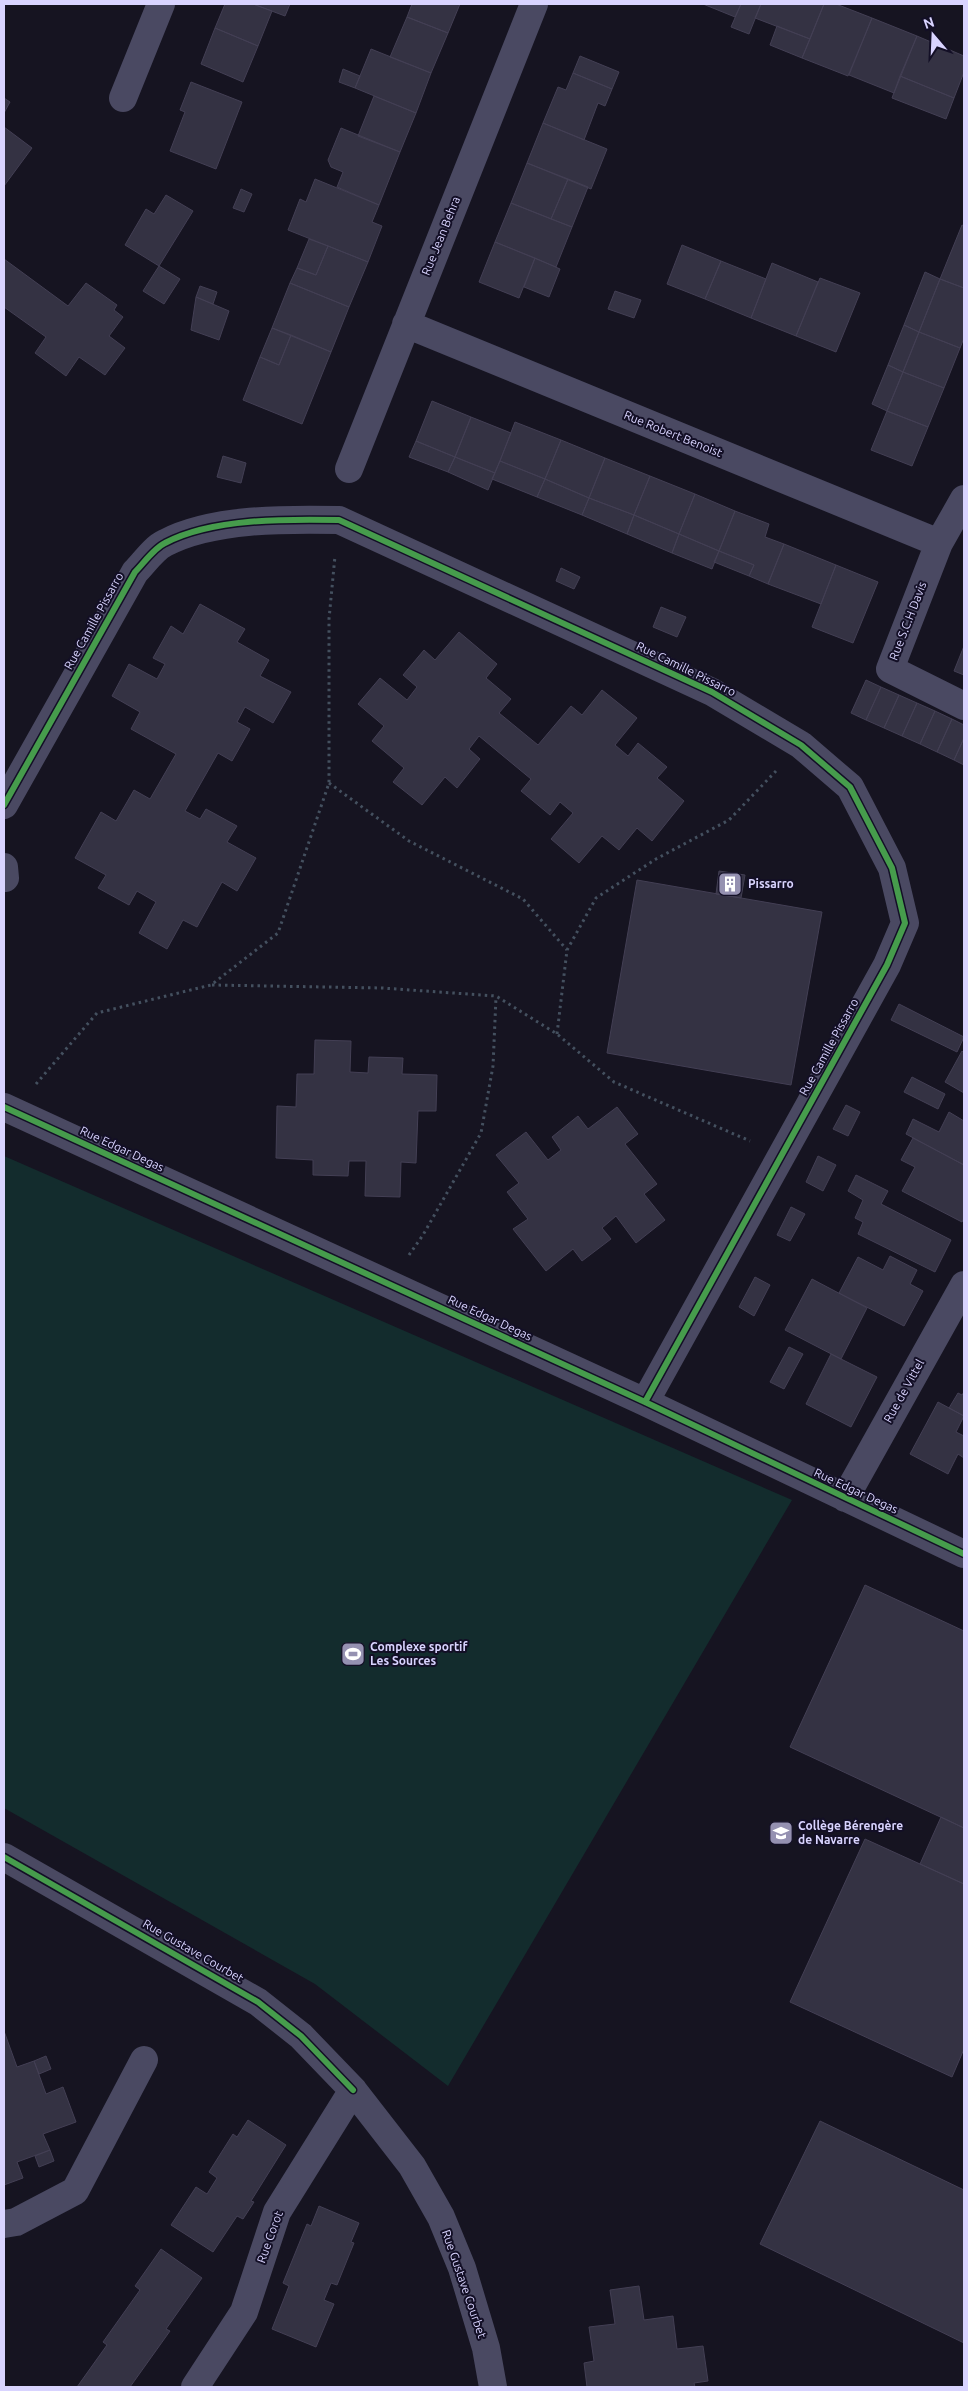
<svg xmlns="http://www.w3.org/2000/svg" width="968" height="2391" font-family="Ubuntu,sans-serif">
  <rect width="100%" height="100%" fill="#161421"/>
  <path fill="#132c2d" d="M4,1156L792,1500L448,2086L315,1984L4,1808Z"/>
  <path fill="#343243" stroke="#433f54" d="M225,4H253L272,11L258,46L215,28Z
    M253,4H290L285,16Z
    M412,4H460L448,33L407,17Z
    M703,4H741L735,17Z
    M741,4H761L749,34L731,27Z
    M761,4H824L810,39L755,18Z
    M824,4H836L872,18L848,76L802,58Z
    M407,17L448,33L431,73L390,57Z
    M872,18L917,36L894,93L849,75Z
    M777,26L810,39L802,58L770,45Z
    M215,28L258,46L243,82L201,64Z
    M917,36L964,56V72L954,98L900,76Z
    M371,49L431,73L416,113L355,88Z
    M580,56L619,72L612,89L573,73Z
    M343,69L360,76L355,88L339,82Z
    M573,73L612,89L605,106L598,103L584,140L543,123L558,87L566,90Z
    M900,76L954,98L946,119L892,98Z
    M191,82L242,102L216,169L170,151L185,112L180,110Z
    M374,96L416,113L400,152L358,136Z
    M4,98L10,102L4,113Z
    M543,123L607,149L591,189L527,163Z
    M4,127L32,148L4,186Z
    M341,128L400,152L379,205L337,187L343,172L331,167L328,160Z
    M527,163L568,179L551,219L511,203Z
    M315,179L379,205L372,222L382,226L368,262L288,230L300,199L306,202Z
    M568,179L588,187L572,227L551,219Z
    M241,189L252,194L244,212L233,208Z
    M166,195L193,211L159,266L125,245L146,209L154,214Z
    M511,203L572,227L556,267L495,242Z
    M962,225L964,226V288L940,279Z
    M309,239L328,246L316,275L297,268Z
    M495,242L535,258L519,298L479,282Z
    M682,245L721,261L705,299L667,284Z
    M328,246L368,262L349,307L290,283L297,268L316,275Z
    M535,258L560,269L549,297L524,287Z
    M4,259L68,306L86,283L117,305L114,310L123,317L109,336L125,348L105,375L79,357L66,376L35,353L46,337L4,307Z
    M721,261L766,279L751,318L705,299Z
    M772,263L818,282L796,336L751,318Z
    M159,266L180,279L164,304L143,291Z
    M925,272L940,279L919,332L904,325Z
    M820,278L860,293L836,352L796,336Z
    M940,279L964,288V338L960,348L919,332Z
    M290,283L349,307L331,352L272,328Z
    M200,286L217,292L213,304L196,297Z
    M615,291L641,300L634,318L608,309Z
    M196,297L229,311L219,340L191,330Z
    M904,325L919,332L903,372L888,365Z
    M272,328L291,335L279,365L260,357Z
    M919,332L960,348L944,388L903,372Z
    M291,335L331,352L302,424L243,400L260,357L279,365Z
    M888,365L903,372L887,411L872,404Z
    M903,372L944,388L928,427L887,411Z
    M432,401L471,417L455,457L416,441Z
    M887,411L928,427L912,466L871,450Z
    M471,417L511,433L495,473L455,457Z
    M515,422L561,440L545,479L500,461Z
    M561,440L605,458L589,498L545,479Z
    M416,441L455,457L448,472L409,457Z
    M223,456L246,463L241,483L217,477Z
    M455,457L495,473L488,490L448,472Z
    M605,458L650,476L634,515L589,498Z
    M500,461L545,479L537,497L492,479Z
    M650,476L695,494L679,534L634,515Z
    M545,479L589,498L582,515L537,497Z
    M695,494L735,511L719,551L679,534Z
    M589,498L634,515L627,534L582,515Z
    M735,511L769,524L765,537L784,544L768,584L749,576L754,565L719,551Z
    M634,515L679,534L672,553L627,534Z
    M679,534L719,551L712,569L672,553Z
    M784,544L836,565L821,604L768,584Z
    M719,551L754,565L749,576L714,562Z
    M836,565L878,582L853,643L812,627Z
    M561,568L580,577L574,589L556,581Z
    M200,604L245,629L237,642L269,660L260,676L291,692L273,723L245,707L237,722L250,729L232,761L218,753L185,811L200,819L206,809L237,826L227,842L256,858L237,891L222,882L197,927L183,920L167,949L139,933L156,902L137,891L129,905L98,888L106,875L75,858L101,812L116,821L134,790L150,799L176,754L131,729L140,712L112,696L129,664L157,679L165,664L153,658L171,626L183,634Z
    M661,607L686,617L677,637L653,627Z
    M459,632L497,664L486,678L511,699L499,713L538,745L571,706L582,715L602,690L637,718L615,745L628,756L638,743L667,767L657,778L684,801L652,841L637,828L619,850L602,836L579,863L551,839L573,813L560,802L550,815L521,791L531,779L479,736L469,749L480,759L457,788L445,777L422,805L393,782L404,768L372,741L384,726L358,704L380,678L407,700L417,687L403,675L424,650L435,660Z
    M964,646V675L954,671Z
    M866,680L881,687L866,720L851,713Z
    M881,687L899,695L884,728L866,720Z
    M899,695L917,703L902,736L884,728Z
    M917,703L935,711L920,744L902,736Z
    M935,711L952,719L937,752L920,744Z
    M952,719L964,725V738L954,760L937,752Z
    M964,738V765L954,760Z
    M719,871L745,875L741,898L716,894Z
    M637,880L822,912L791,1085L607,1053Z
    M899,1004L964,1037L957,1052L891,1020Z
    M315,1040L351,1041L350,1072L368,1073L369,1057L403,1058L402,1074L437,1075L436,1111H418L416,1163L401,1162L400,1197L365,1196L366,1161H349L348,1176L313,1175V1160L276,1158L277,1106L296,1107L297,1074H314Z
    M962,1051L964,1053V1093L945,1082Z
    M912,1077L945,1094L938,1109L904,1092Z
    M846,1105L860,1112L848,1136L833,1129Z
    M617,1107L638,1134L625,1144L657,1184L644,1194L665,1220L636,1243L616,1216L602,1228L611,1239L582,1261L573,1249L546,1271L513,1229L528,1219L507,1192L519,1183L496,1155L526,1132L548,1160L561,1150L552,1137L578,1116L588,1129Z
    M949,1112L964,1121V1165L906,1134L913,1119L939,1132Z
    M913,1138L964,1165V1218L962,1222L902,1191L915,1167L901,1160Z
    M818,1156L836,1165L823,1191L806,1182Z
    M856,1175L888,1191L881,1204L951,1240L935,1272L858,1234L863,1222L855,1218L863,1200L848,1191Z
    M791,1207L805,1214L790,1241L777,1235Z
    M890,1256L917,1270L910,1284L923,1291L904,1326L839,1293L858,1257L883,1270Z
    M755,1277L770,1285L754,1316L739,1307Z
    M812,1279L867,1308L841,1359L785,1330Z
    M789,1347L803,1354L784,1389L770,1382Z
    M831,1354L877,1377L851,1427L806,1404Z
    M964,1392V1416L949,1408L958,1393L962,1395Z
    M938,1402L964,1416L956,1432L964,1436V1458L958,1454L948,1474L910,1454Z
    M865,1585L964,1631V1828L790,1747Z
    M941,1817L964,1828V1884L920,1864Z
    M865,1839L964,1884V2049L952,2077L790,2002Z
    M4,2031L17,2067L34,2061L46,2094L63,2087L76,2122L43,2134L50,2150L17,2162L23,2178L4,2185Z
    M46,2056L51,2069L39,2074L34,2061Z
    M248,2120L286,2145L251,2201L254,2202L243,2219L237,2216L213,2252L171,2225L196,2187L207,2194L217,2178L209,2172L233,2134L237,2137Z
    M820,2121L964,2190V2343L760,2244Z
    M50,2150L54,2161L39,2167L35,2156Z
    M319,2206L359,2223L351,2242L354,2243L337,2285L331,2283L324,2300L334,2304L316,2347L272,2329L289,2286L283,2283L307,2224L311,2226Z
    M161,2249L202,2278L166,2329L170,2331L130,2387H77L107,2345L103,2342L140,2290L135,2286Z
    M639,2286L644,2320L673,2316L677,2349L703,2346L708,2381L694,2383L695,2387H587L584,2363L594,2361L589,2327L615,2324L610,2290Z"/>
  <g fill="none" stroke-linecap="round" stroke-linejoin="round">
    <path stroke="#44505f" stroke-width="3" stroke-dasharray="2.5 4" stroke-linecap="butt" d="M329,783L409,841L523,899L567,950
      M212,985L382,988L496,996L557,1034L614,1082L750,1141
      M557,1034L567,950L596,898L656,859L729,820L776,771
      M36,1084L97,1013L211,985L278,933L329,783V619L335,556
      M409,1255L423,1235L481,1133L493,1066L496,997"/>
    <path stroke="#4a4962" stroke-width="28" d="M123,98L161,4
      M406,324L939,543
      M349,469L534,4
      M964,499L939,543L890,669L964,706
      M4,805L135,572C144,563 154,548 165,543C212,518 287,519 339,520L712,692L801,745L850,787L892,868L905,923L887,965L645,1402
      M4,867L5,878
      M4,1107L645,1402L964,1554
      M845,1498L964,1285
      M4,1857L258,2002L301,2036L353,2090L412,2166L441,2217L462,2268L486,2348L493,2387
      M4,2224L16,2222L75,2191L144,2060
      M195,2387L244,2312L277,2212L353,2090"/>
    <g stroke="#130f26" stroke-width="9">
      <path id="cycleway" d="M4,805L135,572C144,563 154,548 165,543C212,518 287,519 339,520L712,692L801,745L850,787L892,868L905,923L887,965L645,1402
        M4,1107L645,1402L964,1554
        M4,1857L258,2002L301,2036L353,2090"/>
    </g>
    <use href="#cycleway" stroke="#469c4c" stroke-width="6"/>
  </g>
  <defs>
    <g id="building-square" transform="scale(1.25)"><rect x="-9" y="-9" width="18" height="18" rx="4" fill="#9591b1" stroke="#130f26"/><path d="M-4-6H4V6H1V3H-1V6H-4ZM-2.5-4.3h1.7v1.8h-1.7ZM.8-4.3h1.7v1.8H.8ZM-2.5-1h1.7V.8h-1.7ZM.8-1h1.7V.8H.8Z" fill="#fff"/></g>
    <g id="stadium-square" transform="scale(1.25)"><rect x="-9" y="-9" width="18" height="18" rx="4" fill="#9591b1" stroke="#130f26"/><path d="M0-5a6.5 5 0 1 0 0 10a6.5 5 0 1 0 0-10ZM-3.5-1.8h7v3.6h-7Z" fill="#fff"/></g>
    <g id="school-square" transform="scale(1.25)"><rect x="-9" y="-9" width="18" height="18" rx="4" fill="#9591b1" stroke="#130f26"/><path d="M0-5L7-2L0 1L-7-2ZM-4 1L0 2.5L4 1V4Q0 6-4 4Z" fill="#fff"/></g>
  </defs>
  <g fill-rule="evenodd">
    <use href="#building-square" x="730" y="884"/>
    <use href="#stadium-square" x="353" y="1654"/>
    <use href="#school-square" x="781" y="1833"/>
  </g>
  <g text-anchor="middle" stroke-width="4" stroke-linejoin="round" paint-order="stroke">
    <g font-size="12" fill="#d9d4ff" stroke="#130f26">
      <text transform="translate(441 236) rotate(-68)" y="4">Rue Jean Behra</text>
      <text transform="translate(673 434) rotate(22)" y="4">Rue Robert Benoist</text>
      <text transform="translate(94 621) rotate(-61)" y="4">Rue Camille Pissarro</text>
      <text transform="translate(908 621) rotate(-69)" y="4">Rue S.C.H Davis</text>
      <text transform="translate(686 669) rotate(26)" y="4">Rue Camille Pissarro</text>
      <text transform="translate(829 1047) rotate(-61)" y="4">Rue Camille Pissarro</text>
      <text transform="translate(122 1149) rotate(25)" y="4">Rue Edgar Degas</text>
      <text transform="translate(490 1318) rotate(25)" y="4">Rue Edgar Degas</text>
      <text transform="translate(904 1391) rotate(-61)" y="4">Rue de Vittel</text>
      <text transform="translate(856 1491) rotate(25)" y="4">Rue Edgar Degas</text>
      <text transform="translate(193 1951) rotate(30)" y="4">Rue Gustave Courbet</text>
      <text transform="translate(270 2237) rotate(-70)" y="4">Rue Corot</text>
      <text transform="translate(464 2284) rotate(71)" y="4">Rue Gustave Courbet</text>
    </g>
    <g font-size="12" font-weight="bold" fill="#d9d4ff" stroke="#130f26" text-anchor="start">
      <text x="748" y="888">Pissarro</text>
      <text x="370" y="1651">Complexe sportif<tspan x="370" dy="14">Les Sources</tspan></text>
      <text x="798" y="1830">Collège Bérengère<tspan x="798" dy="14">de Navarre</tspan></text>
    </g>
  </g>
  <rect width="968" height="2391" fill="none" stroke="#d9d4ff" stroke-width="10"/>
  <g transform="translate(933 35) rotate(341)" stroke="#130f26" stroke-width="4" paint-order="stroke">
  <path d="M0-4L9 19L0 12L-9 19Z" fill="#d9d4ff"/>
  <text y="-8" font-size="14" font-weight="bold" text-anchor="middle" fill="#d9d4ff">N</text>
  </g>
</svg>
